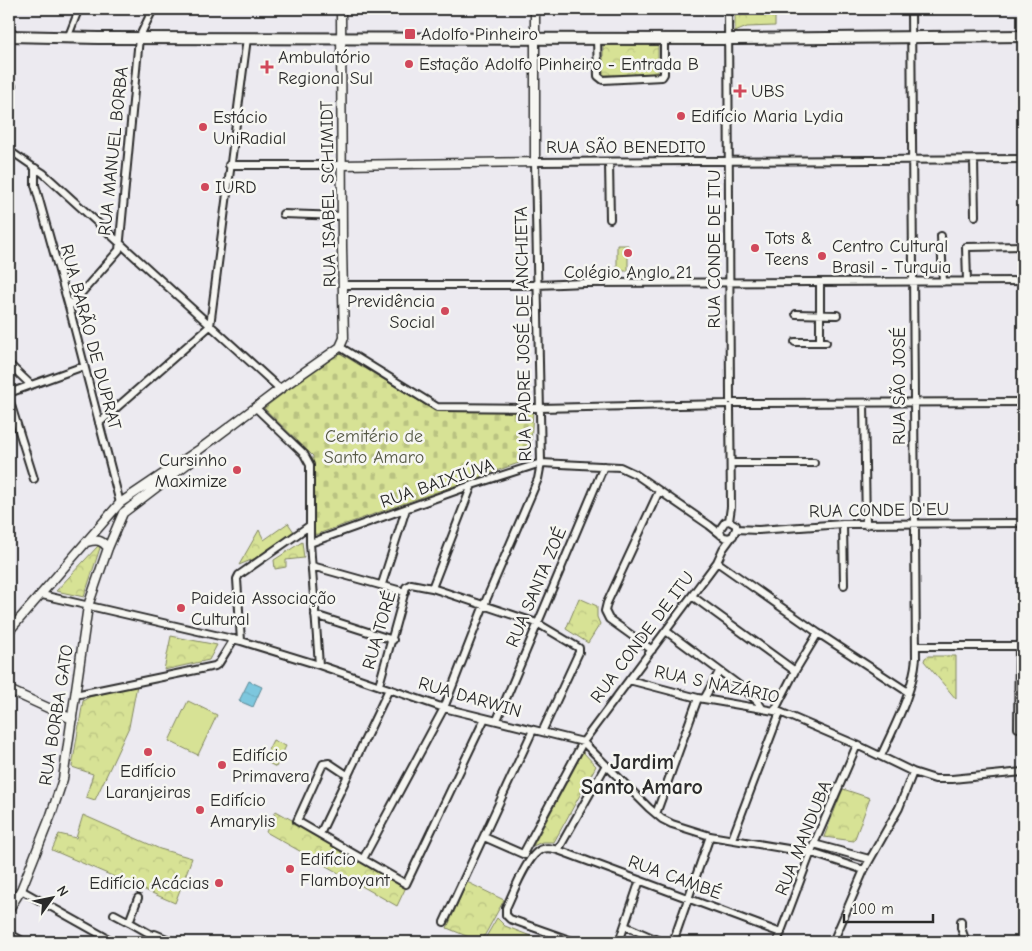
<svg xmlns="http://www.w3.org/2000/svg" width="1032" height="951" font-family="'Comic Neue',sans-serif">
  <defs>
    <pattern id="forest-crowns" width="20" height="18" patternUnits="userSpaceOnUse" patternTransform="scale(1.25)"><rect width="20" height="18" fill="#d7e295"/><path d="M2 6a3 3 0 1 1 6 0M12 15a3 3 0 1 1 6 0" fill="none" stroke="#b9c281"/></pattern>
    <pattern id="cemetery-stones" width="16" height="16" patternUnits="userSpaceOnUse" patternTransform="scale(1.25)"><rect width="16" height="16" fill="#d7e295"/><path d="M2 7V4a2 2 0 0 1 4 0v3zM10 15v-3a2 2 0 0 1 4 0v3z" fill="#b9c281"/></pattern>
    <pattern id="water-waves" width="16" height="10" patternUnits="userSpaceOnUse" patternTransform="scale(1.25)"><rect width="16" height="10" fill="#7dc7de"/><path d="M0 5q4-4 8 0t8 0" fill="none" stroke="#6cabbf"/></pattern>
  </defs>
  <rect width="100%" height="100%" fill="#eceaf0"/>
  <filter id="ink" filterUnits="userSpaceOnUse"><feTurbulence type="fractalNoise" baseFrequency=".02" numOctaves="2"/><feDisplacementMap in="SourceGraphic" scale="10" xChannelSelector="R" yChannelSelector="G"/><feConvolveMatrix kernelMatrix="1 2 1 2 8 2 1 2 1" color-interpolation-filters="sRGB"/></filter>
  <g filter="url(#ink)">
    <path fill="url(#forest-crowns)" stroke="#818660" d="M735,9H775V26L747,27L735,32Z
      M603,45H658V75H603Z
      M288,523L294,532L256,558L239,565L259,530L264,540Z
      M302,542L304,558L286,560V567L275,569L274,560Z
      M98,546L100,548L84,597L56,591Z
      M579,598L597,606V617L600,624L588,643L566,629Z
      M171,636L217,645L209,660L164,670Z
      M928,656H956V699L924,661L925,658Z
      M137,685L129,727L95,800L86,797L93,774L72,767L83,701L89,697Z
      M583,752L596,766L554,842H542L533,846Z
      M843,789L870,798L854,841L824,837Z
      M276,811L407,885L397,906L266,832Z
      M83,815L160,849L192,858L175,903L52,850L59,834L76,838Z
      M467,882L504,900L481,942L447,928Z
      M497,918L505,926L533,937L531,942H483Z"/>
    <path fill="url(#cemetery-stones)" stroke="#818660" d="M338,352L434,410L483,409L533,411L530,459L312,536L313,456L264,408Z"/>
    <path fill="#d7e295" stroke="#818660" d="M617,245H628V271H617Z
      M188,701L217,715L198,755L169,741Z
      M273,740L286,746L276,767L263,760Z"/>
    <path fill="url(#water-waves)" stroke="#5c8996" d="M249,681L262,687L253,707L239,701Z"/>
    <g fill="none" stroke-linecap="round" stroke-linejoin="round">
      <g stroke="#2b2b2b" stroke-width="9">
        <path id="pedestrian" d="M68,37L79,9
          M9,150L35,168"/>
      </g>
      <g stroke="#2b2b2b" stroke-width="10">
        <path id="minor" d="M728,9L730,400
          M597,39L598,76L603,80L662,77L664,74V39
          M9,93L12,86
          M974,160L975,216
          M609,163L610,219
          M229,165H342
          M35,168V185L69,307L120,503
          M35,168L43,173L280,389
          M283,214L342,216
          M941,236L943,282
          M967,281L966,247L1023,246
          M344,285H537L584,283L1023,281
          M69,307L119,250L139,38L153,9
          M796,314L837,315
          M795,342H826
          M820,342V282
          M340,347L437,407L539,408L726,404
          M9,364L31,385
          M9,393L84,366
          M9,399L34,479
          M734,403L1023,402
          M864,403L866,525
          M256,408L304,454L310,465V543L319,665
          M99,423L210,326L247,38
          M731,463H814
          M729,521L731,507L730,407
          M843,524L844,585
          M736,529L758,530L843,524L1023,523
          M310,543L472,485L541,463L620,467L635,474L709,525L724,537L729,538L733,536L736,529V525L729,521L725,522L720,529L721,535
          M717,562L818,633L908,692
          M312,566L405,592
          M382,584L406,509
          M432,588L472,485
          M42,595L241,641L319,665L444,708L583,742L649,808L662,819L672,824L710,836L812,853L864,870
          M692,596L795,671
          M315,615L393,640
          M666,631L744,689L758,702L762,708
          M241,641L237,579L239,575L309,526
          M916,646H1023
          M652,650L609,619L605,611L607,603L659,491
          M629,680L698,698L780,712L857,745L913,772L935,779H952L1023,772
          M379,685L406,587L411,584L432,588L537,623L579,648V652L542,732
          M75,695L215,666L219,663L234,639
          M704,699L719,672
          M775,710L795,671L818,633
          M497,720L604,466
          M1018,728L1019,646
          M881,756C895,725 913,692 916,658L911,9
          M347,775L329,763L323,764L297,821L406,884L485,718
          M656,814L698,698
          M320,834L389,689
          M484,837L525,855
          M732,839L780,712
          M814,844L869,859
          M558,850L606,765
          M523,854L583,742L717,562L723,549L731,538
          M363,859L444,708L484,605L538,479L541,463L535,162L1023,159
          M21,890L114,942
          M138,898L129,922L152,935
          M114,914L129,922
          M961,921V928L966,942
          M444,922L533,730
          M625,926L662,942
          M145,942L155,934L174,942
          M575,942L510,919L506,915V908C513,894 528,852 543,849C548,847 554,849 558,850L781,933
          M619,942L640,880
          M673,942L710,836
          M777,942L814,844L857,745
          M833,942L864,870L899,808L913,772"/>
      </g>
      <g stroke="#2b2b2b" stroke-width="11">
        <path id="tertiary" d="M342,165L535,162V9
          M87,542C97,539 102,540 108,548
          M9,631L120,503L200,449L280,389L340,347L344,338L342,247L341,9
          M9,690L72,719
          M9,909L21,890L51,815L63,779L88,606L108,548L123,513L191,461L198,451"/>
      </g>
      <g stroke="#2b2b2b" stroke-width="14">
        <path id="primary" d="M9,36L98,38L735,39L1023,36
          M9,936L20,942"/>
      </g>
      <use href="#pedestrian" stroke="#f6f6f2" stroke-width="5"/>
      <use href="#minor" stroke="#f6f6f2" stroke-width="6"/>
      <use href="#tertiary" stroke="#f6f6f2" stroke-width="8"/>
      <use href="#primary" stroke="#f6f6f2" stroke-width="10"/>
    </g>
  </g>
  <g fill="#d1495b" stroke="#f6f6f2" stroke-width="2">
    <rect x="404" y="28" width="12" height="12" rx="2.5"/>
    <circle cx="409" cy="64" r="5"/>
    <path d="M264.5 59.5h5v5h5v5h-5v5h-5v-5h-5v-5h5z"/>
    <path d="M737.5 83.5h5v5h5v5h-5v5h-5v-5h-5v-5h5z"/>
    <circle cx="681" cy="116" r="5"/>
    <circle cx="203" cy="127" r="5"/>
    <circle cx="205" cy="187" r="5"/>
    <circle cx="755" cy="248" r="5"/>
    <circle cx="628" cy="253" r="5"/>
    <circle cx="822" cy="256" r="5"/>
    <circle cx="445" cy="311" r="5"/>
    <circle cx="237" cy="470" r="5"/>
    <circle cx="181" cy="608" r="5"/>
    <circle cx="148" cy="752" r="5"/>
    <circle cx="222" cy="765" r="5"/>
    <circle cx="200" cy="810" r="5"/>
    <circle cx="290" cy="869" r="5"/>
    <circle cx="219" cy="883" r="5"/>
  </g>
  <g text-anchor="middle" stroke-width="5" stroke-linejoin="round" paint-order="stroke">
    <g font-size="18" fill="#2b2b2b" stroke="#f6f6f2" text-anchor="start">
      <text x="421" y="40">Adolfo Pinheiro</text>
      <text x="278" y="63">Ambulatório<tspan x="278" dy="21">Regional Sul</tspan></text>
      <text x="419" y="70">Estação Adolfo Pinheiro - Entrada B</text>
      <text x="751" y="97">UBS</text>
      <text x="691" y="122">Edifício Maria Lydia</text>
      <text x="213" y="123">Estácio<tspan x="213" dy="21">UniRadial</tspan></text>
      <text x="215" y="193">IURD</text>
      <text x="765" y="244">Tots &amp;<tspan x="765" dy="21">Teens</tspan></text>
      <text x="832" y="252">Centro Cultural<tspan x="832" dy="21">Brasil - Turquia</tspan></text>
      <text x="628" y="278" text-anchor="middle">Colégio Anglo 21</text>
      <text x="435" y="307" text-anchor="end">Previdência<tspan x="435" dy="21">Social</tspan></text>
      <text x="227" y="466" text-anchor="end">Cursinho<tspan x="227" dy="21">Maximize</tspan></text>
      <text x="191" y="604">Paideia Associação<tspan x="191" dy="21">Cultural</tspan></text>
      <text x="232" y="761">Edifício<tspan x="232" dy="21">Primavera</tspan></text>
      <text x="148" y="777" text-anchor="middle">Edifício<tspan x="148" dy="21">Laranjeiras</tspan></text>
      <text x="210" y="806">Edifício<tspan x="210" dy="21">Amarylis</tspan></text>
      <text x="300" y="865">Edifício<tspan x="300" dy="21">Flamboyant</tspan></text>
      <text x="209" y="889" text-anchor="end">Edifício Acácias</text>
    </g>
    <g font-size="18" fill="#2b2b2b" stroke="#f6f6f2">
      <text x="626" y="153">RUA SÃO BENEDITO</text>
      <text transform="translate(113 151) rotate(-84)" y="6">RUA MANUEL BORBA</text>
      <text transform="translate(328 194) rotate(-91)" y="6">RUA ISABEL SCHIMIDT</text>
      <text transform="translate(714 249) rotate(-90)" y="6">RUA CONDE DE ITU</text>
      <text transform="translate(523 334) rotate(-91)" y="6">RUA PADRE JOSÉ DE ANCHIETA</text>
      <text transform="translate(91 337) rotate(75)" y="6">RUA BARÃO DE DUPRAT</text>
      <text transform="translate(899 386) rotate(-90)" y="6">RUA SÃO JOSÉ</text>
      <text transform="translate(437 483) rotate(-19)" y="6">RUA BAIXIÚVA</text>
      <text transform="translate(879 510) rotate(-1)" y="6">RUA CONDE D'EU</text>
      <text transform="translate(536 587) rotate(-67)" y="6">RUA SANTA ZOÉ</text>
      <text transform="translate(379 630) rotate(-74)" y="6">RUA TORÉ</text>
      <text transform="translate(642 637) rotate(-53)" y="6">RUA CONDE DE ITU</text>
      <text transform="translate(717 684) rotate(12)" y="6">RUA S NAZÁRIO</text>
      <text transform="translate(470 697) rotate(16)" y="6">RUA DARWIN</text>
      <text transform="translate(56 715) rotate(-81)" y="6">RUA BORBA GATO</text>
      <text transform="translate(803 838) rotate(-68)" y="6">RUA MANDUBA</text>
      <text transform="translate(675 877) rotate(20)" y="6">RUA CAMBÉ</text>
    </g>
    <g font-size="18" fill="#565946" stroke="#f6f6f2">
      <text x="374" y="442">Cemitério de<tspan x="374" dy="21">Santo Amaro</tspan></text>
    </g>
    <g font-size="22" font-weight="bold" fill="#2b2b2b" stroke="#f6f6f2">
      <text x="642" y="769">Jardim<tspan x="642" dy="25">Santo Amaro</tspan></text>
    </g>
  </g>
  <rect width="1032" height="951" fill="none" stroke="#f6f6f2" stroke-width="30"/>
  <rect x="15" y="15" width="1002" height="921" fill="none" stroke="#2b2b2b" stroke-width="2" filter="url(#ink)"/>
  <g transform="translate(52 898) rotate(57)" stroke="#f6f6f2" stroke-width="4" paint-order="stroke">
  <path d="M0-4L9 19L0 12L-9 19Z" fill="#2b2b2b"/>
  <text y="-8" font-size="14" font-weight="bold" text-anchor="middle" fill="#2b2b2b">N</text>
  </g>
  <path d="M844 914v8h89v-8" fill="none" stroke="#2b2b2b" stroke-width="2.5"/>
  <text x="852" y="914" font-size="15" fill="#2b2b2b" stroke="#f6f6f2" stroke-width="4" paint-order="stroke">100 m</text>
</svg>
